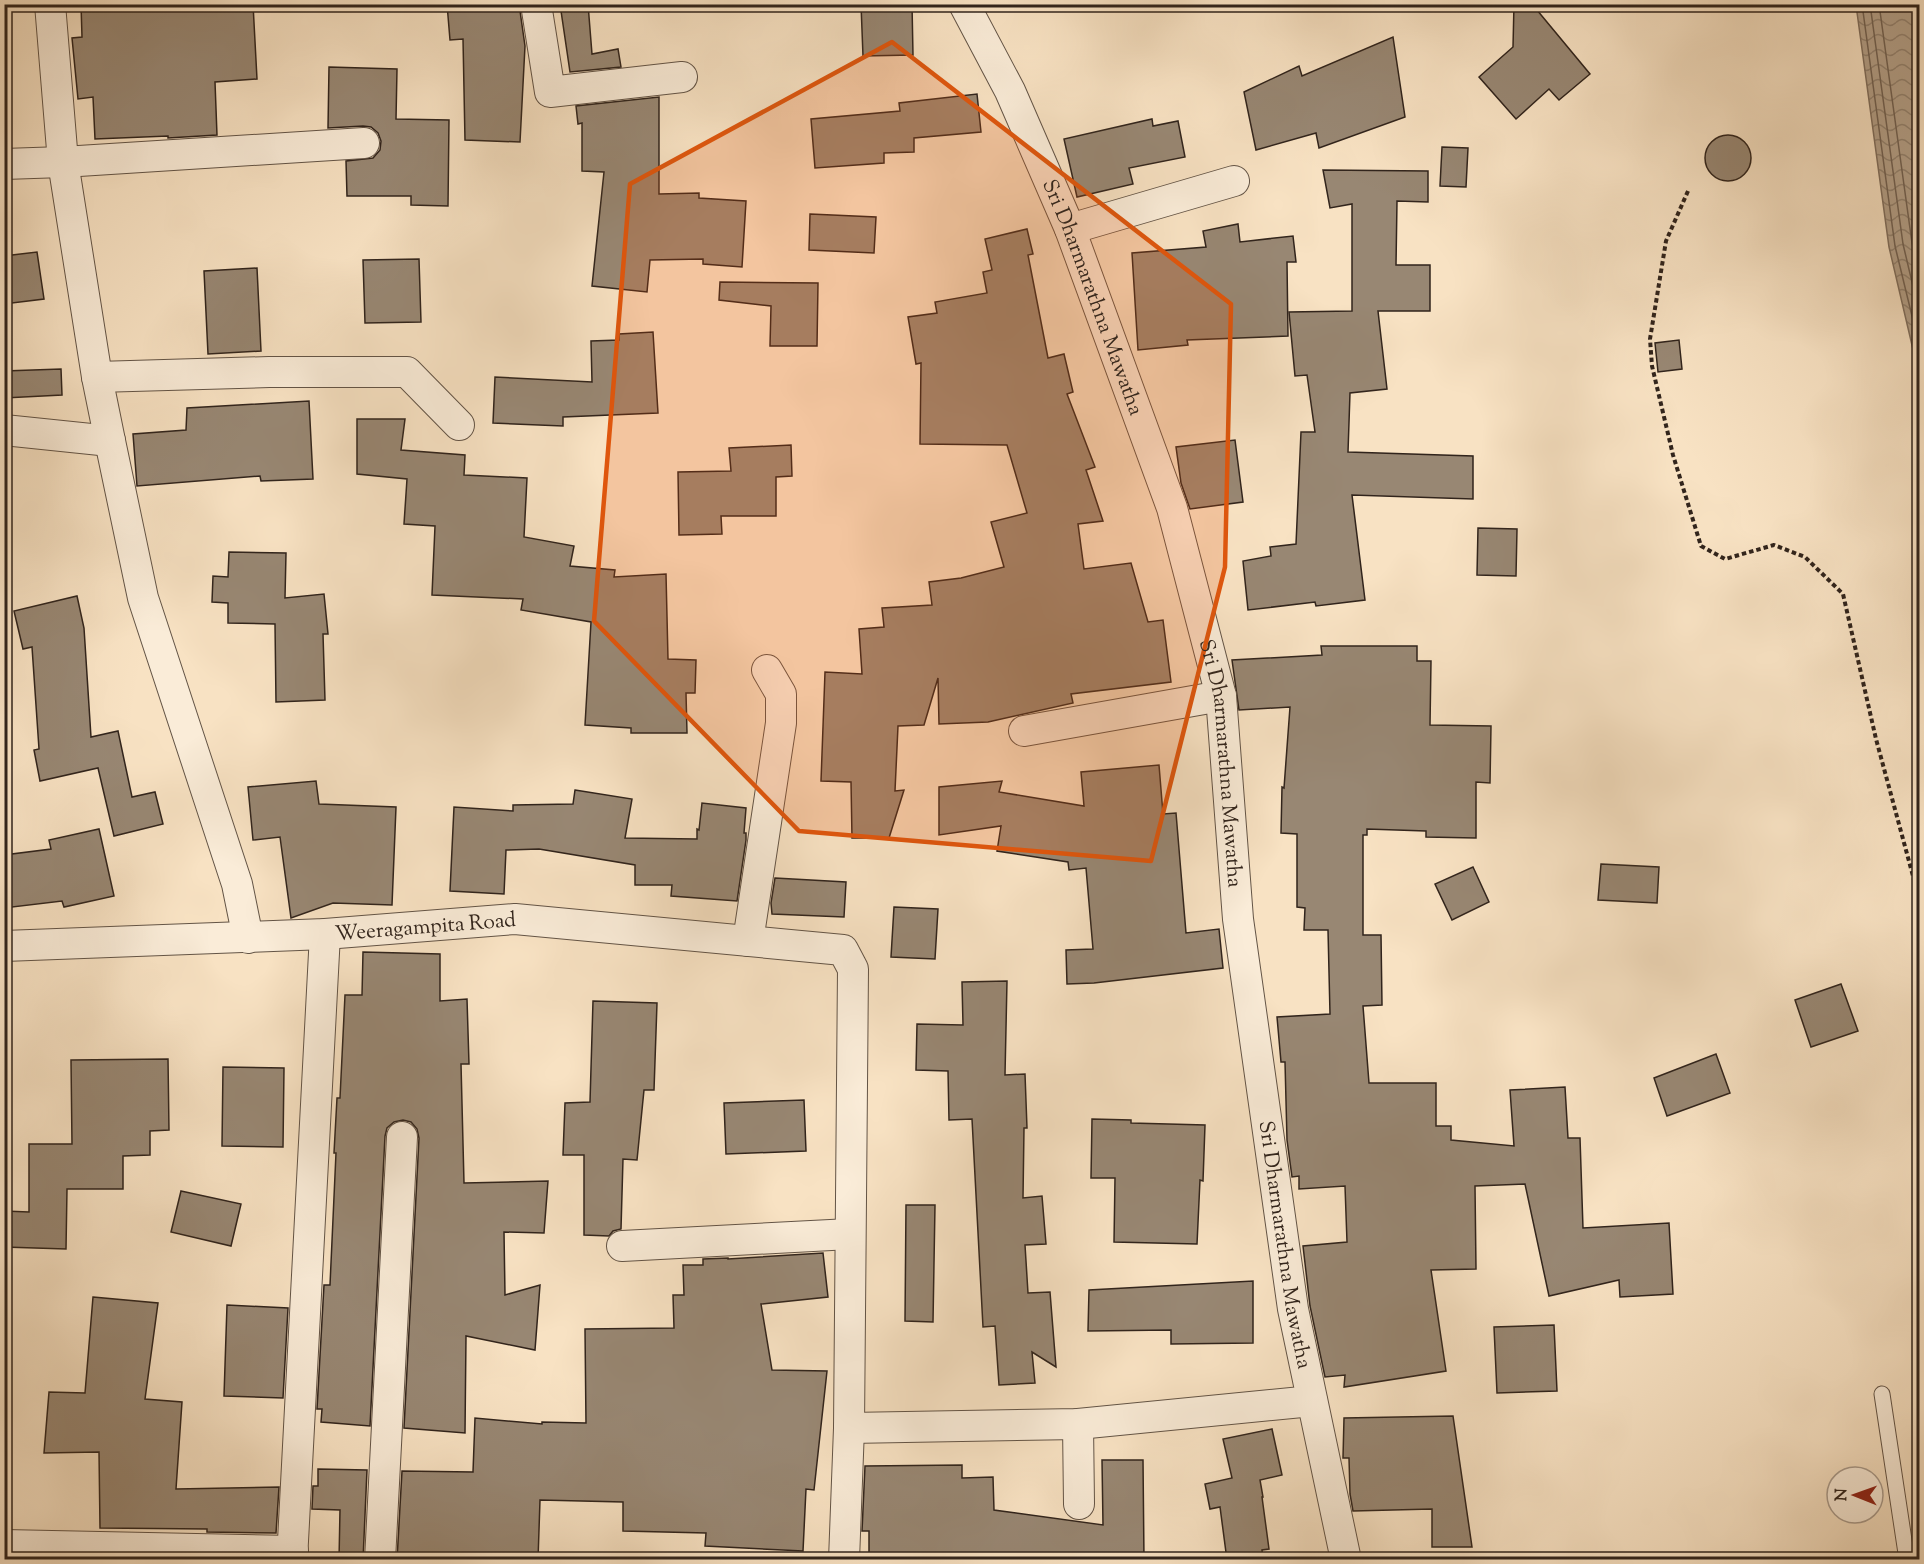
<svg xmlns="http://www.w3.org/2000/svg" width="1924" height="1564" font-family="'Sorts Mill Goudy',serif">
<style>
.water{fill:url(#water-waves);stroke:#806f5e;stroke-width:1.5}
.lines{fill:none;stroke-linecap:round;stroke-linejoin:round}
.shore{stroke:#726253;stroke-width:1.5}
.building{fill:#988773;stroke:#31241c;stroke-width:1.5}
.service-casing{stroke:#635446;stroke-width:17}
.minor-casing{stroke:#635446;stroke-width:32}
.path{stroke:#31241c;stroke-width:4;stroke-dasharray:4.5 3;stroke-linecap:butt}
.service{stroke:#faecd8;stroke-width:15}
.minor{stroke:#faecd8;stroke-width:30}
.marked{fill:#df560d;fill-opacity:0.2;stroke:#df560d;stroke-width:4.5;stroke-linejoin:round}
.labels{text-anchor:middle;stroke-width:6;stroke-linejoin:round;paint-order:stroke}
.street-label{font-size:21px;fill:#31241c;stroke:#faecd8}
</style>
<defs>
<pattern id="water-waves" width="16" height="10" patternUnits="userSpaceOnUse" patternTransform="scale(1.5)"><rect width="16" height="10" fill="#b4a18a"/><path d="M0 5q4-4 8 0t8 0" fill="none" stroke="#938370"/></pattern>
</defs>
<rect width="100%" height="100%" fill="#f8e2c3"/>
<filter id="stains"><feTurbulence type="fractalNoise" baseFrequency=".00333" numOctaves="4"/><feColorMatrix values="0 0 0 0 .2 0 0 0 0 .09 0 0 0 0 .02 0 0 0 .5 -.17"/></filter>
<radialGradient id="worn" r=".72"><stop offset=".6" stop-color="#630" stop-opacity="0"/><stop offset="1" stop-color="#630" stop-opacity=".3"/></radialGradient>
<path class="water" d="M 1856,5 L 1919,5 L 1919,375 L 1889,247 Z"/>
<g class="lines">
<g class="shore">
<path d="M 1862,4 L 1895,246 L 1920,349"/>
<path d="M 1870,4 L 1903,244 L 1920,316"/>
<path d="M 1879,4 L 1912,243 L 1920,277"/>
</g>
</g>
<g class="building">
<path d="M 81,4 L 253,4 L 257,79 L 215,82 L 217,135 L 168,138 L 168,136 L 95,139 L 93,97 L 78,99 L 72,38 L 82,37 Z"/>
<path d="M 447,4 L 519,4 L 525,46 L 520,142 L 465,140 L 463,39 L 450,40 Z"/>
<path d="M 560,4 L 588,4 L 592,54 L 618,49 L 621,67 L 570,72 Z"/>
<path d="M 861,4 L 912,4 L 913,55 L 863,56 Z"/>
<path d="M 1514,4 L 1532,4 L 1590,74 L 1559,100 L 1549,89 L 1516,119 L 1479,77 L 1513,47 Z"/>
<path d="M 1393,37 L 1405,117 L 1319,148 L 1316,133 L 1256,150 L 1244,92 L 1299,66 L 1302,76 Z"/>
<path d="M 329,67 L 397,69 L 396,119 L 449,120 L 448,206 L 411,205 L 411,196 L 347,196 L 346,161 L 373,158 L 380,150 L 381,141 L 378,133 L 371,127 L 363,126 L 328,128 Z"/>
<path d="M 977,94 L 981,132 L 914,138 L 914,152 L 884,153 L 884,163 L 815,168 L 811,119 L 900,111 L 899,103 Z"/>
<path d="M 659,97 L 659,194 L 699,193 L 699,198 L 746,201 L 742,267 L 703,264 L 703,259 L 650,260 L 647,292 L 592,286 L 604,172 L 582,171 L 582,123 L 578,124 L 576,106 Z"/>
<path d="M 1152,119 L 1153,126 L 1178,121 L 1185,157 L 1129,168 L 1133,184 L 1077,197 L 1064,139 Z"/>
<circle cx="1728" cy="158" r="23"/>
<path d="M 1442,147 L 1468,148 L 1466,187 L 1440,186 Z"/>
<path d="M 1323,170 L 1428,171 L 1428,202 L 1397,201 L 1396,265 L 1430,265 L 1430,311 L 1378,311 L 1387,389 L 1350,393 L 1348,452 L 1473,456 L 1473,499 L 1352,495 L 1365,600 L 1316,606 L 1315,602 L 1248,610 L 1243,561 L 1271,556 L 1270,547 L 1296,544 L 1301,432 L 1315,432 L 1307,375 L 1295,376 L 1289,312 L 1352,311 L 1352,204 L 1330,208 Z"/>
<path d="M 810,214 L 876,217 L 874,253 L 809,250 Z"/>
<path d="M 1238,224 L 1240,242 L 1293,236 L 1296,262 L 1287,262 L 1288,336 L 1187,340 L 1188,345 L 1138,350 L 1132,253 L 1206,247 L 1203,231 Z"/>
<path d="M 1027,229 L 1033,254 L 1028,255 L 1048,358 L 1064,354 L 1073,392 L 1067,394 L 1095,467 L 1086,470 L 1103,521 L 1078,524 L 1084,569 L 1131,563 L 1148,622 L 1163,620 L 1171,682 L 1071,694 L 1073,703 L 988,722 L 939,724 L 938,678 L 924,725 L 898,726 L 895,791 L 904,790 L 889,838 L 852,838 L 851,782 L 821,781 L 825,672 L 862,674 L 859,629 L 884,627 L 882,608 L 932,605 L 929,582 L 961,578 L 1004,567 L 991,522 L 1027,513 L 1007,445 L 920,444 L 921,363 L 916,364 L 908,317 L 937,313 L 935,302 L 987,293 L 983,272 L 992,270 L 985,239 Z"/>
<path d="M 37,252 L 44,299 L 4,304 L 4,256 Z"/>
<path d="M 419,259 L 421,322 L 365,323 L 363,260 Z"/>
<path d="M 257,268 L 261,351 L 208,354 L 204,271 Z"/>
<path d="M 720,282 L 818,283 L 817,346 L 770,346 L 771,306 L 719,300 Z"/>
<path d="M 653,332 L 658,413 L 563,417 L 563,426 L 493,423 L 495,377 L 592,382 L 591,341 L 619,340 L 619,334 Z"/>
<path d="M 1679,340 L 1682,369 L 1658,372 L 1655,343 Z"/>
<path d="M 61,369 L 62,395 L 4,398 L 4,371 Z"/>
<path d="M 309,401 L 313,479 L 261,481 L 260,476 L 137,486 L 133,434 L 186,430 L 187,408 Z"/>
<path d="M 357,419 L 405,419 L 401,450 L 465,455 L 464,475 L 527,478 L 524,537 L 574,546 L 570,566 L 615,570 L 614,577 L 666,574 L 668,659 L 696,660 L 695,693 L 686,693 L 687,733 L 631,733 L 631,728 L 585,725 L 591,622 L 521,610 L 523,599 L 432,595 L 435,526 L 404,524 L 407,479 L 357,474 Z"/>
<path d="M 1235,440 L 1243,502 L 1190,509 L 1181,483 L 1176,447 Z"/>
<path d="M 791,445 L 792,476 L 776,477 L 776,516 L 721,516 L 722,534 L 679,535 L 678,472 L 731,471 L 729,448 Z"/>
<path d="M 1478,528 L 1517,529 L 1516,576 L 1477,575 Z"/>
<path d="M 229,552 L 286,553 L 285,598 L 324,594 L 328,634 L 323,634 L 325,700 L 276,702 L 275,624 L 228,623 L 228,603 L 212,602 L 213,576 L 228,577 Z"/>
<path d="M 77,596 L 84,628 L 91,737 L 118,731 L 132,797 L 155,792 L 163,824 L 114,836 L 98,768 L 40,781 L 34,750 L 39,749 L 32,647 L 23,649 L 14,611 Z"/>
<path d="M 1321,646 L 1417,646 L 1417,661 L 1431,661 L 1430,725 L 1491,726 L 1490,783 L 1476,782 L 1476,838 L 1426,837 L 1426,831 L 1367,829 L 1367,835 L 1363,835 L 1363,935 L 1381,935 L 1382,1005 L 1363,1006 L 1369,1083 L 1436,1083 L 1436,1126 L 1451,1126 L 1451,1140 L 1514,1146 L 1510,1090 L 1565,1087 L 1568,1138 L 1580,1138 L 1583,1228 L 1669,1223 L 1673,1294 L 1620,1297 L 1619,1280 L 1549,1296 L 1525,1184 L 1475,1186 L 1476,1269 L 1431,1270 L 1446,1371 L 1344,1387 L 1345,1375 L 1325,1377 L 1310,1306 L 1303,1246 L 1347,1242 L 1345,1186 L 1299,1189 L 1299,1176 L 1292,1177 L 1287,1140 L 1285,1062 L 1281,1062 L 1277,1017 L 1330,1014 L 1328,930 L 1304,930 L 1305,908 L 1297,907 L 1297,834 L 1281,833 L 1282,787 L 1284,788 L 1290,707 L 1239,710 L 1232,660 L 1322,655 Z"/>
<path d="M 1159,765 L 1163,814 L 1176,813 L 1186,933 L 1219,929 L 1223,968 L 1094,983 L 1067,984 L 1066,950 L 1093,949 L 1086,868 L 1069,870 L 1068,862 L 997,851 L 1001,826 L 939,835 L 939,787 L 1002,781 L 999,792 L 1084,806 L 1081,772 Z"/>
<path d="M 316,781 L 319,804 L 396,807 L 392,905 L 333,903 L 291,918 L 280,837 L 253,840 L 248,787 Z"/>
<path d="M 575,790 L 632,799 L 625,838 L 697,839 L 697,829 L 699,830 L 702,803 L 746,808 L 744,833 L 746,833 L 746,840 L 737,901 L 671,896 L 672,885 L 635,885 L 635,865 L 539,849 L 506,850 L 504,894 L 450,891 L 454,807 L 513,811 L 513,805 L 573,804 Z"/>
<path d="M 99,829 L 114,896 L 64,907 L 62,901 L 4,908 L 4,855 L 51,849 L 49,840 Z"/>
<path d="M 1601,864 L 1659,867 L 1657,903 L 1598,900 Z"/>
<path d="M 1473,867 L 1489,902 L 1452,920 L 1435,884 Z"/>
<path d="M 775,878 L 846,882 L 844,917 L 772,914 L 771,903 Z"/>
<path d="M 894,907 L 938,909 L 935,959 L 891,957 Z"/>
<path d="M 363,952 L 440,954 L 440,1001 L 467,999 L 469,1064 L 461,1064 L 464,1183 L 548,1181 L 544,1233 L 504,1232 L 505,1295 L 540,1285 L 535,1350 L 466,1336 L 465,1433 L 404,1428 L 419,1138 L 417,1129 L 411,1122 L 403,1120 L 394,1122 L 387,1128 L 385,1136 L 370,1426 L 321,1422 L 322,1409 L 317,1409 L 324,1285 L 330,1285 L 336,1153 L 334,1153 L 337,1098 L 340,1098 L 345,995 L 362,995 Z"/>
<path d="M 1007,981 L 1005,1075 L 1025,1074 L 1027,1128 L 1024,1128 L 1023,1198 L 1042,1196 L 1046,1244 L 1025,1245 L 1028,1293 L 1050,1292 L 1056,1367 L 1032,1352 L 1035,1383 L 999,1385 L 995,1326 L 983,1327 L 972,1119 L 949,1120 L 948,1071 L 916,1070 L 917,1024 L 963,1025 L 962,982 Z"/>
<path d="M 1841,984 L 1858,1031 L 1811,1047 L 1795,1000 Z"/>
<path d="M 593,1001 L 657,1003 L 654,1090 L 644,1090 L 637,1160 L 623,1159 L 621,1229 L 613,1231 L 609,1236 L 584,1235 L 584,1155 L 563,1155 L 565,1103 L 590,1102 Z"/>
<path d="M 1716,1054 L 1730,1093 L 1667,1116 L 1654,1078 Z"/>
<path d="M 168,1059 L 169,1130 L 150,1131 L 150,1155 L 123,1156 L 123,1189 L 67,1189 L 66,1249 L 4,1247 L 4,1211 L 29,1212 L 29,1144 L 72,1144 L 71,1060 Z"/>
<path d="M 223,1067 L 284,1068 L 283,1147 L 222,1146 Z"/>
<path d="M 804,1100 L 806,1151 L 726,1154 L 724,1103 Z"/>
<path d="M 1092,1119 L 1131,1120 L 1131,1123 L 1205,1125 L 1203,1181 L 1200,1180 L 1197,1244 L 1114,1242 L 1115,1178 L 1091,1178 Z"/>
<path d="M 181,1191 L 241,1204 L 231,1246 L 171,1232 Z"/>
<path d="M 906,1205 L 935,1205 L 933,1322 L 905,1321 Z"/>
<path d="M 823,1253 L 828,1297 L 761,1304 L 772,1370 L 827,1371 L 814,1490 L 806,1489 L 803,1551 L 705,1546 L 706,1533 L 623,1531 L 623,1502 L 540,1500 L 538,1560 L 397,1560 L 402,1471 L 473,1472 L 475,1418 L 542,1424 L 542,1422 L 586,1423 L 585,1329 L 674,1328 L 673,1295 L 684,1295 L 683,1265 L 703,1265 L 703,1259 L 728,1258 L 728,1259 Z"/>
<path d="M 1253,1281 L 1253,1343 L 1171,1344 L 1171,1330 L 1088,1331 L 1089,1290 Z"/>
<path d="M 93,1297 L 158,1303 L 145,1399 L 182,1402 L 176,1489 L 279,1487 L 276,1533 L 207,1532 L 207,1529 L 100,1528 L 99,1452 L 44,1453 L 49,1392 L 85,1393 Z"/>
<path d="M 227,1305 L 288,1308 L 283,1398 L 224,1396 Z"/>
<path d="M 1554,1325 L 1557,1391 L 1497,1393 L 1494,1327 Z"/>
<path d="M 1453,1416 L 1472,1547 L 1432,1547 L 1432,1509 L 1353,1511 L 1350,1494 L 1349,1458 L 1343,1458 L 1344,1418 Z"/>
<path d="M 1272,1429 L 1282,1475 L 1260,1480 L 1263,1497 L 1262,1497 L 1269,1549 L 1262,1550 L 1263,1560 L 1227,1560 L 1220,1507 L 1210,1509 L 1205,1484 L 1232,1478 L 1223,1439 Z"/>
<path d="M 1102,1460 L 1143,1460 L 1144,1560 L 1029,1560 L 1030,1554 L 969,1558 L 969,1560 L 869,1560 L 869,1531 L 862,1531 L 865,1466 L 962,1465 L 962,1478 L 993,1477 L 994,1510 L 1103,1525 Z"/>
<path d="M 318,1469 L 367,1470 L 363,1560 L 339,1560 L 340,1510 L 312,1509 L 313,1486 L 318,1486 Z"/>
</g>
<g class="lines">
<g class="service-casing">
<path id="service" d="M 1882,1394 L 1907,1560"/>
</g>
<g class="minor-casing">
<g id="minor">
<path d="M 50,4 L 63,162 L 97,377 L 110,441 L 143,598 L 237,884 L 248,938"/>
<path d="M 536,4 L 550,92 L 682,77"/>
<path id="s1" d="M 964,4 L 1010,91 L 1070,229 L 1172,508 L 1221,696 L 1238,919 L 1293,1309 L 1346,1560"/>
<path d="M 4,164 L 63,162 L 364,143"/>
<path d="M 1070,229 L 1234,181"/>
<path d="M 97,377 L 269,372 L 407,372 L 459,425"/>
<path d="M 4,430 L 110,441"/>
<path d="M 1024,731 L 1221,696"/>
<path d="M 748,941 L 781,723 L 781,694 L 767,670"/>
<path id="s2" d="M 4,946 L 325,934 L 515,919 L 843,950 L 853,969 L 849,1428 L 844,1560"/>
<path d="M 622,1246 L 850,1234"/>
<path d="M 1078,1424 L 1079,1504"/>
<path d="M 849,1428 L 1078,1424 L 1312,1401"/>
<path d="M 4,1545 L 293,1551"/>
<path d="M 292,1560 L 325,934"/>
<path d="M 380,1560 L 402,1137"/>
</g>
</g>
<path class="path" d="M 1688,191 L 1666,241 L 1650,339 L 1652,366 L 1673,455 L 1701,546 L 1725,559 L 1774,545 L 1805,557 L 1843,594 L 1876,739 L 1920,902"/>
<use href="#service" class="service"/>
<use href="#minor" class="minor"/>
</g>
<path class="marked" d="M 892,42 L 1231,304 L 1225,567 L 1151,861 L 799,831 L 594,621 L 630,184 Z"/>
<g class="labels">
<g class="street-label">
<text dy="7" stroke="none"><textPath href="#s1" startOffset="321">Sri Dharmarathna Mawatha</textPath></text>
<text dy="7" stroke="none"><textPath href="#s1" startOffset="807">Sri Dharmarathna Mawatha</textPath></text>
<text dy="7" stroke="none"><textPath href="#s2" startOffset="422">Weeragampita Road</textPath></text>
<text dy="7" stroke="none"><textPath href="#s1" startOffset="1293">Sri Dharmarathna Mawatha</textPath></text>
</g>
</g>
<rect width="1924" height="1564" fill="none" stroke="#f8e2c3" stroke-width="24"/>
<rect x="6" y="6" width="1912" height="1552" fill="none" stroke="#31241c" stroke-width="3"/>
<rect x="12" y="12" width="1900" height="1540" fill="none" stroke="#31241c" stroke-width="1.5"/>
<g transform="translate(1855 1495) rotate(271)"><circle r="28" fill="#faecd8" stroke="#aa9c8d" stroke-width="1.5"/>
<path d="M0-4.5L10 22L0 15L-10 22Z" fill="#8f2418"/>
<text y="-9" font-size="16" font-weight="bold" text-anchor="middle" fill="#31241c">N</text>
</g>
<rect width="100%" height="100%" filter="url(#stains)"/>
<rect width="100%" height="100%" fill="url(#worn)"/>
</svg>
